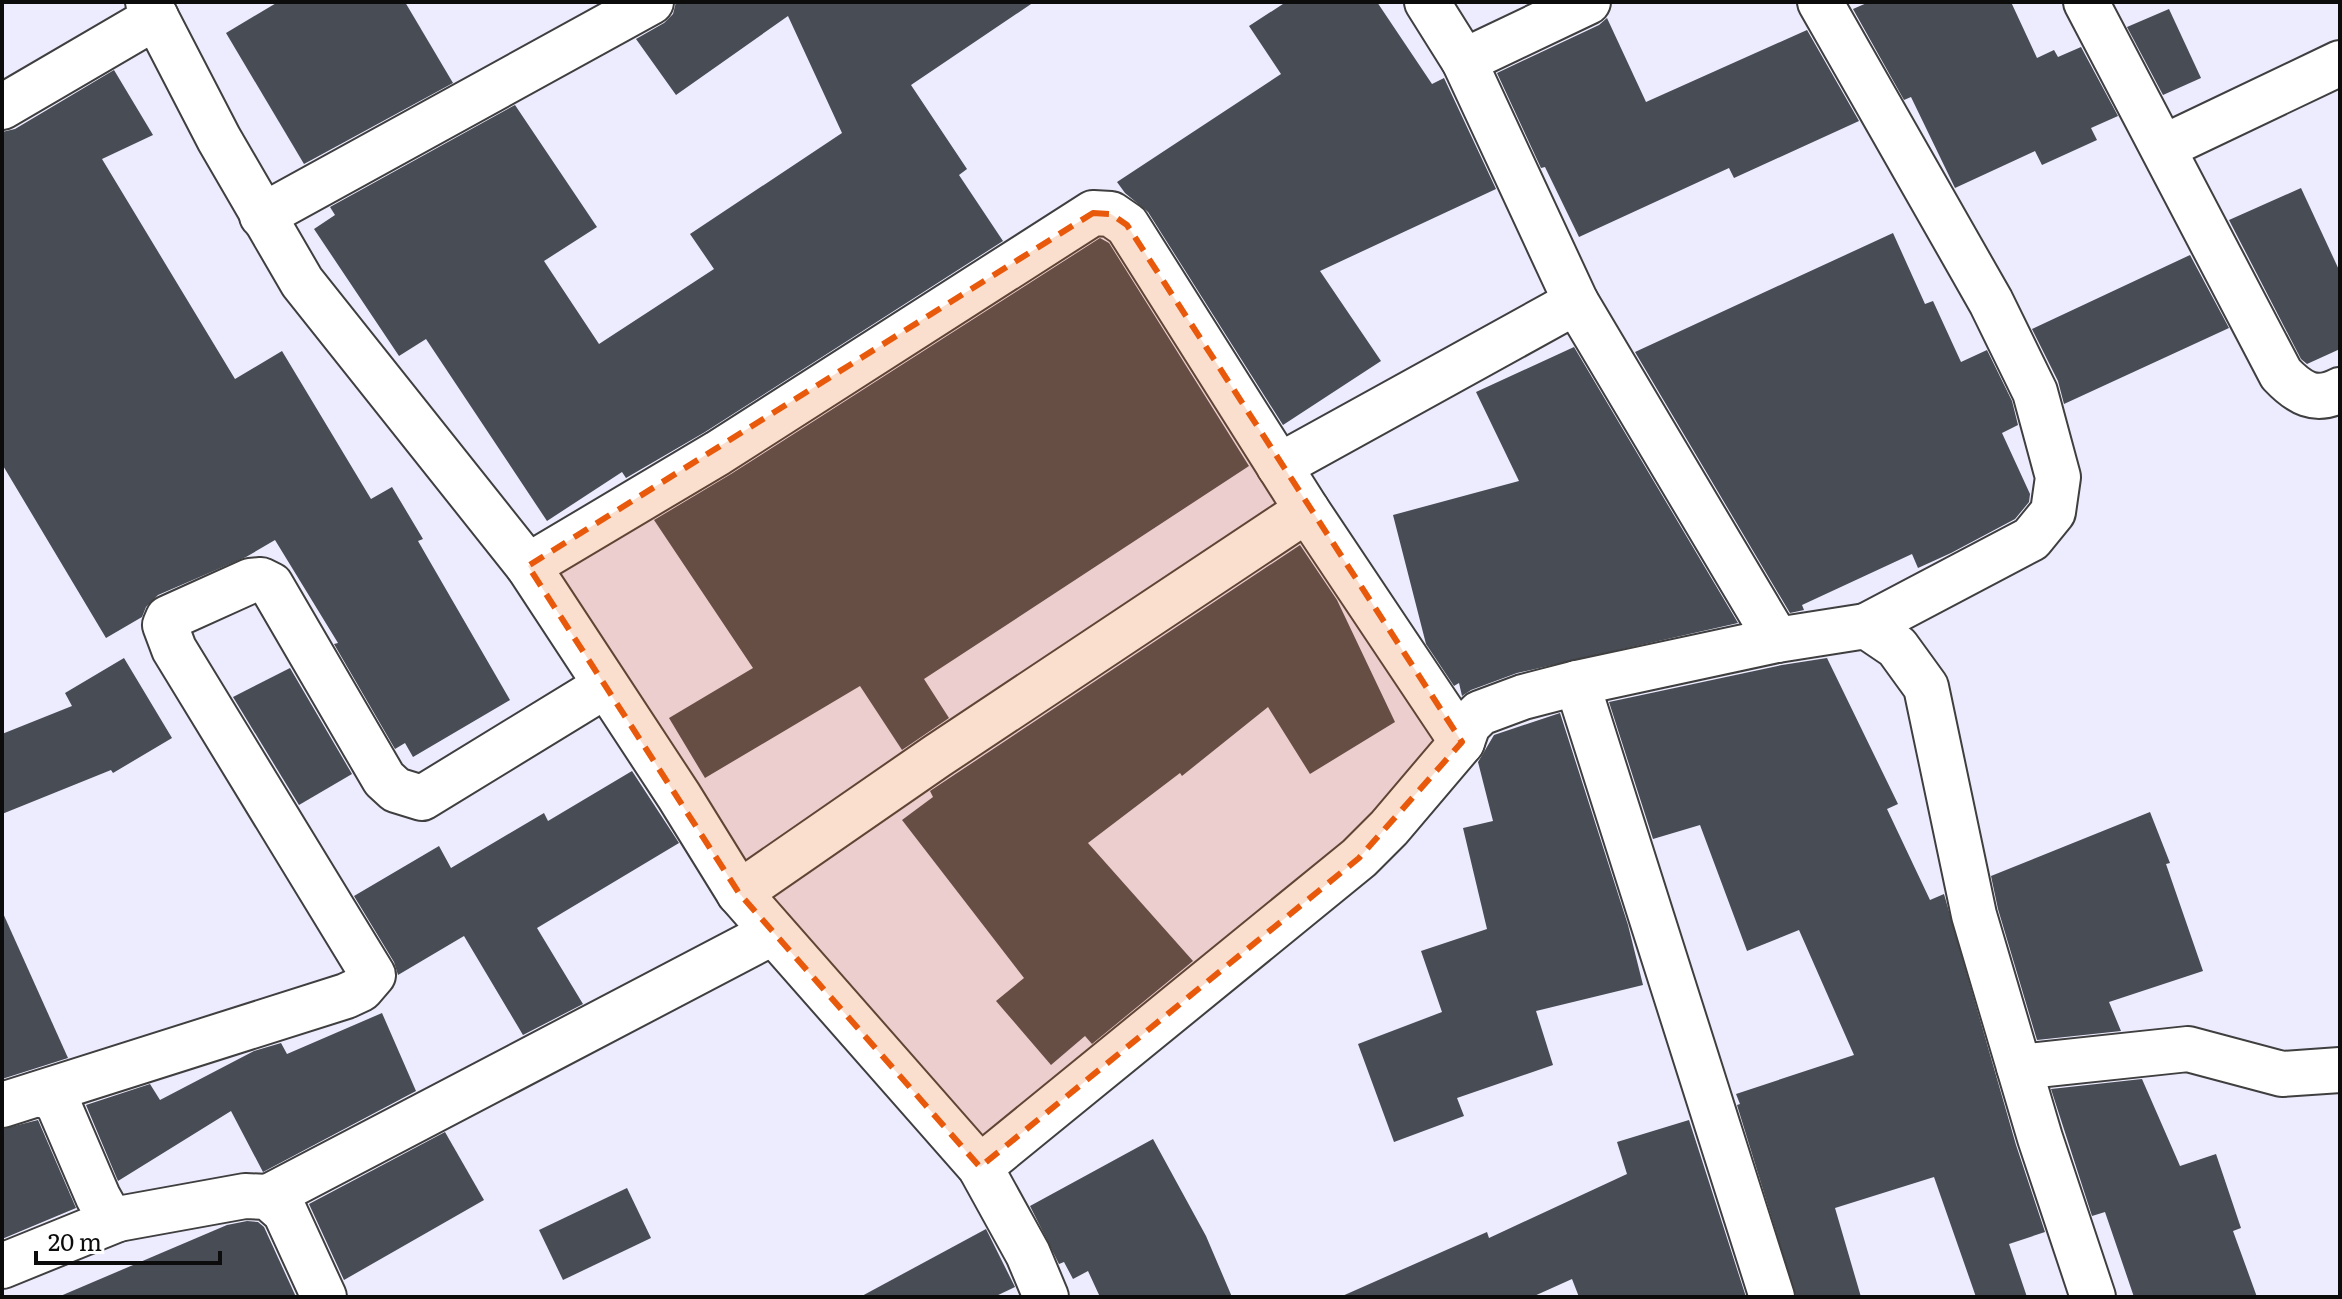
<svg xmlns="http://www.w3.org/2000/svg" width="2342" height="1299" font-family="Literata,serif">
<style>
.building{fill:#484c54}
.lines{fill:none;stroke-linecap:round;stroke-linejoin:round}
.street-casing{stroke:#3f3f3f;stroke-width:48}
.street{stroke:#fff;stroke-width:44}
.marked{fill:#e8590c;fill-opacity:0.2;stroke:#e8590c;stroke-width:6;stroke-dasharray:16 10;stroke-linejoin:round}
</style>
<rect width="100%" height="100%" fill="#edebfe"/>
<g class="building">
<path d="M 278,2 L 405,2 L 453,83 L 304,164 L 226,33 Z"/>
<path d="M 676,2 L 1034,2 L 911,85 L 967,169 L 959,175 L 1003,241 L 705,432 L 626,478 L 622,472 L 547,521 L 426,339 L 399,356 L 314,229 L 335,215 L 330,207 L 515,105 L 597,227 L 544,261 L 599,344 L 714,269 L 690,234 L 842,133 L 788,16 L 676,95 L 636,39 L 664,23 L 673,14 Z"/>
<path d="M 1286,2 L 1377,2 L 1432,84 L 1444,78 L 1496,189 L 1320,271 L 1381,361 L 1283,425 L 1148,212 L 1125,193 L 1117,182 L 1281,74 L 1249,26 Z"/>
<path d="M 1869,2 L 2011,2 L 2037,58 L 2054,50 L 2058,57 L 2081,47 L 2118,116 L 2091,128 L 2097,140 L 2042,165 L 2035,151 L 1955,188 L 1911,97 L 1904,100 L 1853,9 Z"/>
<path d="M 2169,9 L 2201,78 L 2163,95 L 2127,27 Z"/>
<path d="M 1607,18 L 1646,102 L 1807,30 L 1859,121 L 1734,178 L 1729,168 L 1579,237 L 1545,167 L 1541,168 L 1497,73 L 1599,25 Z"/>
<path d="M 114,70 L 153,135 L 102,159 L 235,379 L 282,351 L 371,499 L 392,487 L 423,539 L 418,541 L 510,700 L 413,757 L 405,743 L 395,749 L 334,644 L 338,643 L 275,540 L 246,557 L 158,595 L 146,607 L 142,617 L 106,638 L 2,464 L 2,132 L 15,129 Z"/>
<path d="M 2301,188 L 2340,272 L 2340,349 L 2307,364 L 2301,359 L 2229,220 Z"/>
<path d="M 1893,233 L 1925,304 L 1933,301 L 1961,362 L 1987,350 L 2012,401 L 2018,425 L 2002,433 L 2030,494 L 2029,502 L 2015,519 L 1951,553 L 1918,568 L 1912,554 L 1802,605 L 1804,610 L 1790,613 L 1635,352 Z"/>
<path d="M 1100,238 L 1109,243 L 1249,466 L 924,679 L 949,718 L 902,750 L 860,686 L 705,778 L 669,718 L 753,668 L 654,520 L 731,474 Z"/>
<path d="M 2190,255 L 2229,328 L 2064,404 L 2058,381 L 2032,329 Z"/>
<path d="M 1574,347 L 1738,623 L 1517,673 L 1471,690 L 1462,696 L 1459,683 L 1454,686 L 1426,644 L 1393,515 L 1519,481 L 1476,392 Z"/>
<path d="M 1300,545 L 1337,600 L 1395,722 L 1310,774 L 1268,707 L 1182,776 L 1180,773 L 1088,843 L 1193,961 L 1092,1044 L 1085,1036 L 1051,1065 L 996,1001 L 1024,978 L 902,820 L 933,797 L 930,791 Z"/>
<path d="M 124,658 L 172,738 L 113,773 L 111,770 L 2,814 L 2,734 L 72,706 L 65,693 Z"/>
<path d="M 1827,658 L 1898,804 L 1887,809 L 1930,900 L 1944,894 L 2016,1145 L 2045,1232 L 2009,1244 L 2027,1297 L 1976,1297 L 1934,1177 L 1835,1208 L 1861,1297 L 1796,1297 L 1737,1105 L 1740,1104 L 1736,1094 L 1854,1055 L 1799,930 L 1747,951 L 1700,825 L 1653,839 L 1609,702 L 1782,665 Z"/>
<path d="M 290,668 L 352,774 L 299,805 L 233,697 Z"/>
<path d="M 1560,713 L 1628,925 L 1643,985 L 1536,1011 L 1553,1065 L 1457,1098 L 1464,1116 L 1394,1142 L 1358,1044 L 1442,1012 L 1421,951 L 1487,929 L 1463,828 L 1493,821 L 1478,762 L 1494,735 Z"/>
<path d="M 632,771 L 679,843 L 537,928 L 583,1004 L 523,1035 L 464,936 L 398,975 L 394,962 L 354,896 L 439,846 L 451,868 L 544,813 L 548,821 Z"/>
<path d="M 2150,812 L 2170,863 L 2166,864 L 2203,971 L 2109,1002 L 2121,1031 L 2037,1040 L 1998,909 L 1991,876 Z"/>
<path d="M 2,911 L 68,1058 L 2,1079 Z"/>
<path d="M 382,1013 L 416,1091 L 263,1172 L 231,1111 L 118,1181 L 86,1105 L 150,1084 L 160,1100 L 254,1051 L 281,1043 L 287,1054 Z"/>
<path d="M 2142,1079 L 2180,1166 L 2216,1154 L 2241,1228 L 2233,1231 L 2257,1297 L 2134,1297 L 2105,1212 L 2092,1216 L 2051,1089 Z"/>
<path d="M 38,1120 L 76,1208 L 2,1239 L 2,1129 Z"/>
<path d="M 1689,1120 L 1746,1297 L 1579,1297 L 1572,1279 L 1532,1297 L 1340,1297 L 1487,1232 L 1489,1238 L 1627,1174 L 1617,1142 Z"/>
<path d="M 445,1132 L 484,1200 L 344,1280 L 309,1204 Z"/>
<path d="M 1153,1139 L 1206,1236 L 1232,1297 L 1100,1297 L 1088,1271 L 1073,1279 L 1064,1262 L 1059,1264 L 1030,1206 Z"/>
<path d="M 627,1188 L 651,1238 L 563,1280 L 539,1230 Z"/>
<path d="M 247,1221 L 258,1222 L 264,1227 L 296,1297 L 58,1297 L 227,1225 Z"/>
<path d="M 986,1229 L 1015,1287 L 994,1297 L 860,1297 Z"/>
</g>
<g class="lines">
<g class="street-casing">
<g id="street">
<path d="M 148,2 L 219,139 L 302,282 L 528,566 L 679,796 L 739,893 L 980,1167 L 1028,1254 L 1046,1297"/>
<path d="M 1427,2 L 1464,61 L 1576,302"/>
<path d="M 1820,2 L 1991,302 L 2035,392 L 2058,477 L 2053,512 L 2031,539 L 1866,626"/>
<path d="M 2086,2 L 2281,374 C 2299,393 2315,403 2340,390"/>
<path d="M 1464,61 L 1588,2"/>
<path d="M 2,107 L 156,17"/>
<path d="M 2164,147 L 2340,63"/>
<path d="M 262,216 L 651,2"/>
<path d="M 1279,466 L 1576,302 L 1777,640 L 1866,626 L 1897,647 L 1926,687 L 1974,915 L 2040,1138 L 2093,1297"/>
<path d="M 528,566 L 718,453 L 1093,213 L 1111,214 L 1127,225 L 1307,510 L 1462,742"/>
<path d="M 1577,683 L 1772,1297"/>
<path d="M 739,893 L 937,756 L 1307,510"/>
<path d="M 2019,1067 L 2188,1049 L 2282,1074 L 2340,1070"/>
<path d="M 38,1094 L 56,1099 L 98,1197 L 107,1213 L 118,1219 L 245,1196 L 268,1197 L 285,1212 L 324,1297"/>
<path d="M 2,1105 L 346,996 L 361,989 L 373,975 L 174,649 L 165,625 L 168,618 L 250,581 L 261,580 L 271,585 L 384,779 L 396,790 L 422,798 L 605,686"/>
<path d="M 980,1167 L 1359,858 L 1389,828 L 1462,742 L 1468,725 L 1480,713 L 1523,697 L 1577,683 L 1777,640"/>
<path d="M 268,1197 L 772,933"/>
<path d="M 2,1266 L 118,1219"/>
</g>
</g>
<use href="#street" class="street"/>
</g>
<path class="marked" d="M 1093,213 L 1111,214 L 1127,225 L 1462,742 L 1359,858 L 980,1167 L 739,893 L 528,566 Z"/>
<rect width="2342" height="1299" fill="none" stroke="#0c0c0c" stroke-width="8"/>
<path d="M36 1251v12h184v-12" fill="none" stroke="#0c0c0c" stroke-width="4"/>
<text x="48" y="1251" font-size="24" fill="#0c0c0c" stroke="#ffffff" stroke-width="6" paint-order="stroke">20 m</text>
</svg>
